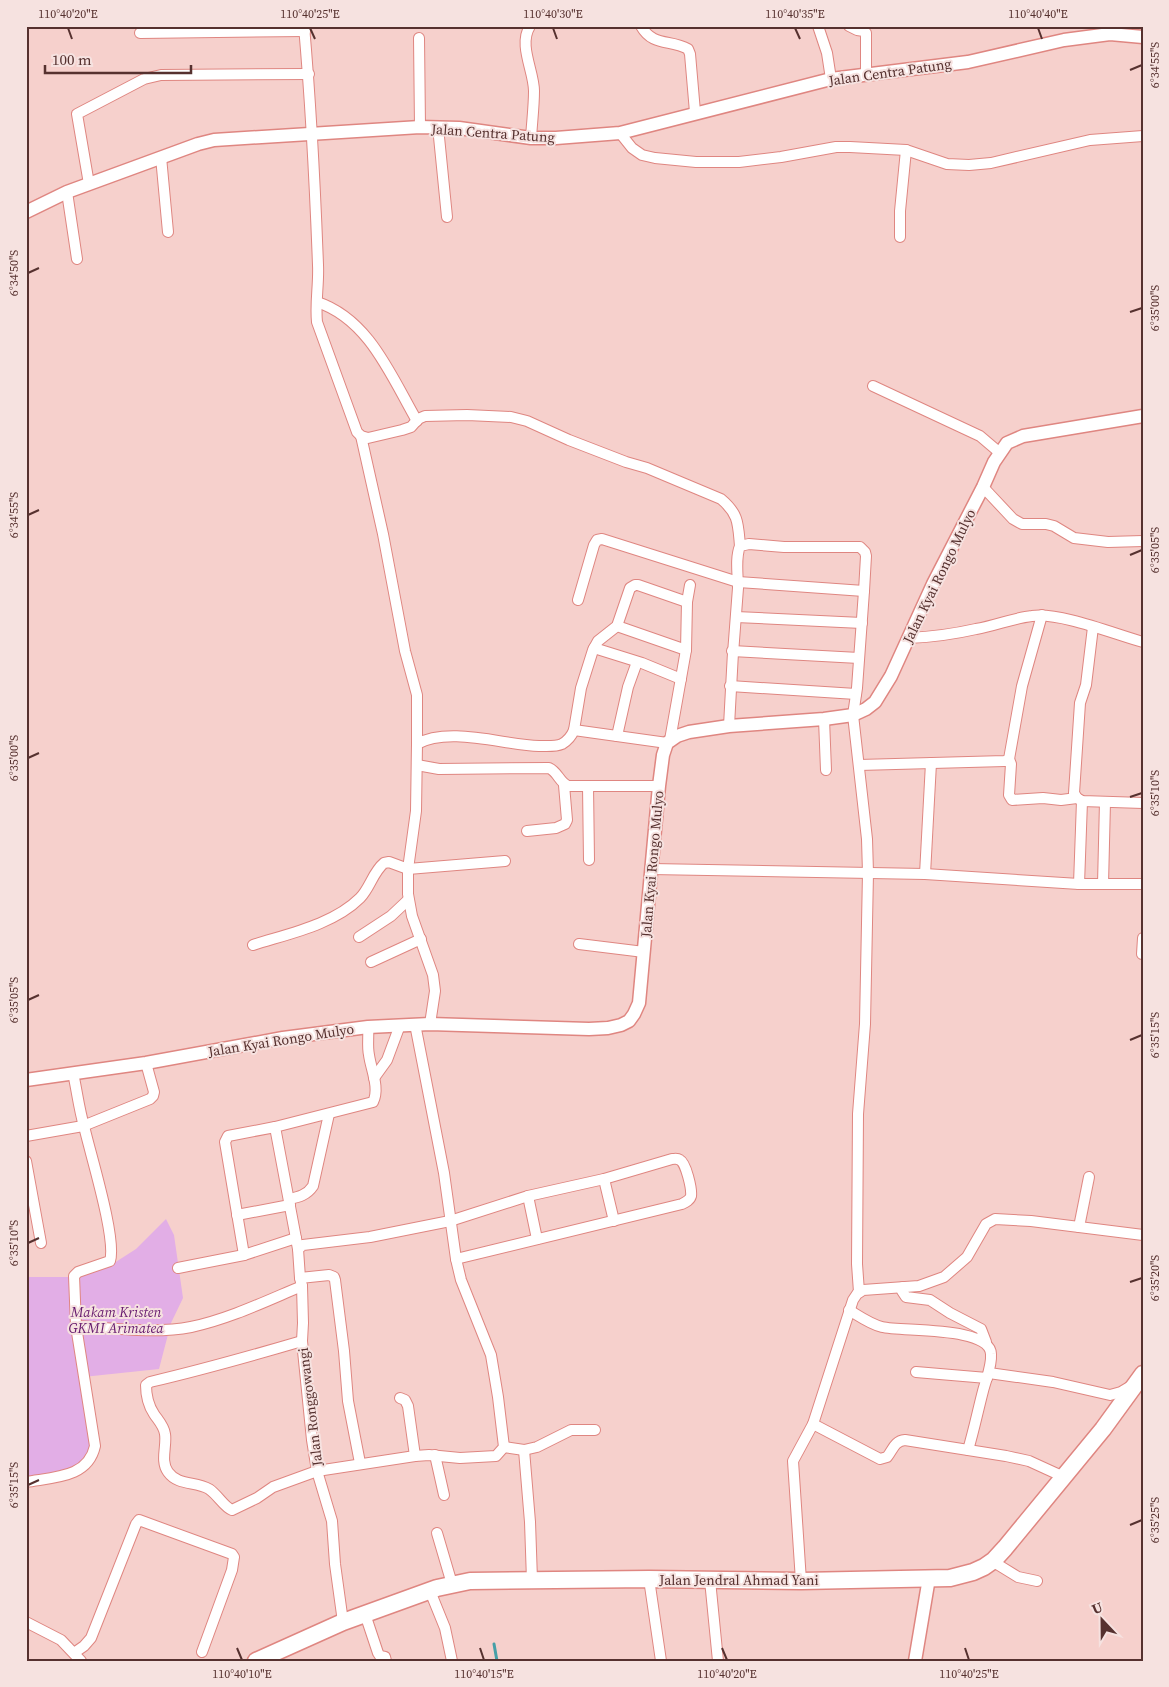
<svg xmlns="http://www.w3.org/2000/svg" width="1169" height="1687" font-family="'Source Serif 4',serif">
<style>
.green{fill:#e2aee6}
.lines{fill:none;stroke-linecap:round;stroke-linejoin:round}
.stream{stroke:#479fa7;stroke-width:3}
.minor-casing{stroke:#df8681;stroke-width:12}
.tertiary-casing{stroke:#df8681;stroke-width:15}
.trunk-casing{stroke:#df8681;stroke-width:19}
.minor{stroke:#fff;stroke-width:10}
.tertiary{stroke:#fff;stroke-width:12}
.trunk{stroke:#fff;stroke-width:16}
.ticks{fill:none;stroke:#56312f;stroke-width:2}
.labels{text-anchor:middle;stroke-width:4;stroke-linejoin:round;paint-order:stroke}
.street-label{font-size:14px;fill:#56312f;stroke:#f6e2e0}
.park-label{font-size:14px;font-style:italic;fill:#661a6e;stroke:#f6e2e0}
.neatline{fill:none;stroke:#56312f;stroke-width:2}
.ticks-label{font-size:12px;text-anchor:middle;fill:#56312f}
</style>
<rect width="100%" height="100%" fill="#f6d0cc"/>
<path class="green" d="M 166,1219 L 174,1235 L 183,1298 L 171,1323 L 159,1369 L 83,1377 L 93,1446 L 85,1465 L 26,1481 L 26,1277 L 79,1277 L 111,1265 L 136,1249 Z"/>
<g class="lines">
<path class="stream" d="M 494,1644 L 497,1661"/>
<g class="minor-casing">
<g id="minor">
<path d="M 304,26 C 311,106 315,185 318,265 C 319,284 315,303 317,322 L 357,432 L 361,436 L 368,438 L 402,430 L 411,427 L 418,419 L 425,416 L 467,415 L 511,417 L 527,421 L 569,440 L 626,462 L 647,468 L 721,499 C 739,514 738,524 740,546"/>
<path d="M 530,26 C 518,45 534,71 534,91 C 534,106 532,122 531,138"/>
<path d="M 641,26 C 653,47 670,39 688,49 L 690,54 L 695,112"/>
<path d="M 818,26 L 827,53 L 831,79"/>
<path d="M 849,26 L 857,30 L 864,31 L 866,33 L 866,74"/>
<path d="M 140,33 L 305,31"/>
<path d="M 419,38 L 420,127"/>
<path d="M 438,127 L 447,217"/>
<path d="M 620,133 L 632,148 L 642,155 L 655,158 L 696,162 L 739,162 L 781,157 L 836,147 L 850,147 L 906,150 L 947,164 L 969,165 L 991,163 L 1090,140 L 1143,136"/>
<path d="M 161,157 L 168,232"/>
<path d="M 89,184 L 77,114 L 144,79 L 161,75 L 309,74"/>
<path d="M 67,192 L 77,259"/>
<path d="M 900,237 L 900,211 L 906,150"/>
<path d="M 317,302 C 369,319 391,376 417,421"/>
<path d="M 873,386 L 980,436 L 1000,453"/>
<path d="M 361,436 L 383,534 L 405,651 L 417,695 L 417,744"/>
<path d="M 983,487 L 1013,519 L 1022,524 L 1046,524 L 1054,526 L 1074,538 L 1108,542 L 1143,541"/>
<path d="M 578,600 L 594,545 L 597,540 L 602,539 L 738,582 L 864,591"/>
<path d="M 736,617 L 862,623"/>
<path d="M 617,626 L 686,650"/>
<path d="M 1093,627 L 1086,685 L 1080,703 L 1074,793 L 1077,798 L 1082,801 L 1143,803"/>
<path d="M 909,638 C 932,637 954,634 976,629 C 995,626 1013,618 1032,616 C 1060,612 1114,634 1143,642"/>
<path d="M 594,648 L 642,663 L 681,679"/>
<path d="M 732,651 L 859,658"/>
<path d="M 730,686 L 856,694"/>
<path d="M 824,719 L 826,770"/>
<path d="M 729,726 C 731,680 734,634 738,588 C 738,575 735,558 740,546 L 749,544 L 784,547 L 860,547 L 865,552 L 866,556 L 864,591 L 857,688 L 853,715 L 867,839 L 868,873 L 865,1024 L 858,1114 L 857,1264 L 859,1292"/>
<path d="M 574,730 L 667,743"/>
<path d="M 617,736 L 628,687 L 637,662"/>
<path d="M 670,740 L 686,650 L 687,602 L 690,585"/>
<path d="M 1009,759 L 1011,764 L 1009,795 L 1012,800 L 1043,798 L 1061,800 L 1077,798"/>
<path d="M 417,765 L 439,769 L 549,768 C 558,772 559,782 568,786 L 659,786"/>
<path d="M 859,765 L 1005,761 L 1009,759 L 1022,686 L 1042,615"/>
<path d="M 588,786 L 589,860"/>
<path d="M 527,831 L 556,828 L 565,824 L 567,820 L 564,785"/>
<path d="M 651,869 L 925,874 L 1079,884 L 1143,884"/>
<path d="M 925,874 L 931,763"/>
<path d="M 1079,884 L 1082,801"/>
<path d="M 1103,884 L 1105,802"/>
<path d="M 359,937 L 391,916 L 408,900"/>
<path d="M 579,944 L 644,952"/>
<path d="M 253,945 C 287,934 333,925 360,898 C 370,888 373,872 384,863 L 389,862 L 408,869 L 505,861"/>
<path d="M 1142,954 L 1143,938"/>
<path d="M 371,962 L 421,939"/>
<path d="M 430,1024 L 435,991 L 433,975 L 412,916 L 408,894 L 408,869 L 416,811 L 417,744 C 449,726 504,745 539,746 C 546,746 555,747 562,744 C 567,741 572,735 574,730 L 581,688 L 593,650 L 598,641 L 617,626 L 630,588 L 635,585 L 638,585 L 687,602"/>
<path d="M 374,1078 L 387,1060 L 400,1025"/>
<path d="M 275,1127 L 228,1136 L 225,1142 L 244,1255 L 296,1238"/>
<path d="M 26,1136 L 83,1126 L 150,1099 L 153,1096 L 154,1092 L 146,1063"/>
<path d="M 26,1161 L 41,1243"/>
<path d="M 604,1179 L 614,1221"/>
<path d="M 528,1196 L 537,1239"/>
<path d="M 289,1199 C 299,1197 307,1195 313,1186 L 329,1114"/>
<path d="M 237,1215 L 290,1205"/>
<path d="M 1079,1227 L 1089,1177"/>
<path d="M 298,1249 L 275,1127 L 373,1102 C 380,1088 371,1070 369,1055 C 367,1046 369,1036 368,1027"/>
<path d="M 178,1268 L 244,1255"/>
<path d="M 300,1278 L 298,1249 L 303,1245 L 370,1237 L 450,1221 L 528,1196 L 604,1179 L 672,1159 C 675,1159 677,1158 680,1160 C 686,1163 692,1189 691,1196 C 690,1200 686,1202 682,1204 L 456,1259"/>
<path d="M 903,1287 L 902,1291 L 906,1297 L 930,1300 L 950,1313 L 981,1329 L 986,1342"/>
<path d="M 849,1310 C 859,1316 870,1324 882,1327 C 902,1332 990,1326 991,1354 C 992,1366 986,1379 983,1391 C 978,1410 974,1430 968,1450"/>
<path d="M 76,1326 C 111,1328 156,1334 191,1327 C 229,1319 266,1301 302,1286"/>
<path d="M 302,1341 C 251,1356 201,1370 150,1382 L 146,1385 C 146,1395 148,1405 154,1414 C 158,1420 164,1426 165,1434 C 167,1446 160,1461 168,1472 C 178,1486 196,1481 209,1489 C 218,1495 224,1507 232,1510 L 257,1498 L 273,1487 L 317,1471 L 415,1456 L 429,1455 L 460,1458 L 496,1456 L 504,1447 L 498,1397 L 491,1355 L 461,1280 L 456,1259 L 444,1173 L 415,1024"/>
<path d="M 916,1372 L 987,1378"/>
<path d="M 989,1373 L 1053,1382 L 1110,1395 L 1121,1392 L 1131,1386"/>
<path d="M 400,1398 L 405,1400 L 408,1406 L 415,1456"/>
<path d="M 813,1424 L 880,1459 L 887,1457 C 893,1450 894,1441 905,1440 L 1006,1456 L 1029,1461 L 1064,1477"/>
<path d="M 504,1447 L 524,1450 L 537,1447 L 571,1430 L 595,1430"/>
<path d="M 524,1450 L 530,1522 L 532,1580"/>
<path d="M 435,1455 L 444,1495"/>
<path d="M 26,1482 C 54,1477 88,1478 95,1446 L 76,1326 L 74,1276 L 78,1272 L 110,1261 C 117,1239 90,1153 84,1126 C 79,1109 77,1091 73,1073"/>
<path d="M 437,1533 L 452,1584"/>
<path d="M 992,1561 L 1018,1577 L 1037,1581"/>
<path d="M 649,1579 L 661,1661"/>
<path d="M 710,1580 L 718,1661"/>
<path d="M 801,1581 L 793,1461 L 813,1424 L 853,1300 L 857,1294 L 863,1290 L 919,1286 L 944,1277 L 967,1257 L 986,1224 L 995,1219 L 1031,1221 L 1143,1235"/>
<path d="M 430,1591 L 445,1628 L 452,1661"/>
<path d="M 365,1614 L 378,1653 L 380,1656 L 385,1657 L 386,1661"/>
<path d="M 26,1622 L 61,1640 L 81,1661"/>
<path d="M 343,1622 L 335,1564 L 332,1521 L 317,1471 L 312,1440 L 302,1341 L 303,1323 L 302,1286 L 300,1278 L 329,1275 L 334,1277 L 335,1280 L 344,1351 L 348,1401 L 360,1463"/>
<path d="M 74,1653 L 84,1646 L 91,1638 L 136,1524 L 139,1520 L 232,1554 L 234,1557 L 232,1570 L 202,1652"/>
</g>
</g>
<g class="tertiary-casing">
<g id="tertiary">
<path d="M 26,212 L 67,192 L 198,144 L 214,140 L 420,127 L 459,128 L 531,138 L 556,138 L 620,133 L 831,79 L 968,62 L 1064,40 L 1110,34 L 1143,37"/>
<path d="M 26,1080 L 146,1063 L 283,1038 L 368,1027 L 430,1024 L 589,1029 L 608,1028 L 621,1025 L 629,1021 L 634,1014 L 639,1003 L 659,786 L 663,755 L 667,743 L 677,736 L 689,732 L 729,726 L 824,719 L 853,715 L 866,709 L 875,702 L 891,676 L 933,584 L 983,487 L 994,462 L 1007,443 L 1023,436 L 1143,416"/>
<path d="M 915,1661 L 929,1578"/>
</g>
</g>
<g class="trunk-casing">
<path id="trunk" d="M 256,1661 L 343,1622 L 437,1588 L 470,1581 L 649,1579 L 801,1581 L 950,1578 L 973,1572 L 984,1567 L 994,1560 L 1005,1548 L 1103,1429 L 1143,1374"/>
</g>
<use href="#minor" class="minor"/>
<use href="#tertiary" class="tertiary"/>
<use href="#trunk" class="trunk"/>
</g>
<path class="ticks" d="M 68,28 L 72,39M 310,28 L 315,39M 553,28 L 557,39M 795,28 L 800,39M 1038,28 L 1042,39M 1130,70 L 1142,65M 28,273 L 39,268M 1130,312 L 1142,308M 28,515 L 39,510M 1130,555 L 1142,550M 28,758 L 39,753M 1130,797 L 1142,793M 28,1000 L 39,995M 1130,1040 L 1142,1035M 28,1243 L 39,1238M 1130,1282 L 1142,1278M 28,1485 L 39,1480M 1130,1525 L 1142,1520M 237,1648 L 242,1660M 480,1648 L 484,1660M 722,1648 L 727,1660M 965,1648 L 969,1660"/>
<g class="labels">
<g class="street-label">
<text transform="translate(890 72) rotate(-8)" y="5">Jalan Centra Patung</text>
<text transform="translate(493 133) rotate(4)" y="5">Jalan Centra Patung</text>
<text transform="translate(939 576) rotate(-64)" y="5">Jalan Kyai Rongo Mulyo</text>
<text transform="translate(652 864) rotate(-85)" y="5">Jalan Kyai Rongo Mulyo</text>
<text transform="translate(281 1040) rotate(-9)" y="5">Jalan Kyai Rongo Mulyo</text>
<text transform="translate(310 1407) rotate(-97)" y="5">Jalan Ronggowangi</text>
<text x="739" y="1585">Jalan Jendral Ahmad Yani</text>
</g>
<g class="park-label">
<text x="116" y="1317">Makam Kristen<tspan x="116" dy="16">GKMI Arimatea</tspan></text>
</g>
</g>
<rect width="1169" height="1687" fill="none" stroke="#f6e2e0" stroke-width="55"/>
<g transform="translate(1102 1620) rotate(338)" stroke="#f6e2e0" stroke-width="4" paint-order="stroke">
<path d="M0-4L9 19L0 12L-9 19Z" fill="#56312f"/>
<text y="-8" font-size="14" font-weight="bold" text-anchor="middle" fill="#56312f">U</text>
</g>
<path d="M45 65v8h146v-8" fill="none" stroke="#56312f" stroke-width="2.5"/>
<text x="52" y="65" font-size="15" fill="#56312f" stroke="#f6e2e0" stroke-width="4" paint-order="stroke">100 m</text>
<rect x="28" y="28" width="1114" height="1632" class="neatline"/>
<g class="ticks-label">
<text x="68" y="18">110°40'20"E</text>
<text x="310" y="18">110°40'25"E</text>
<text x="553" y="18">110°40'30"E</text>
<text x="795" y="18">110°40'35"E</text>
<text x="1038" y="18">110°40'40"E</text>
<text transform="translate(1155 65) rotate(-90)" y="4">6°34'55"S</text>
<text transform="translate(14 273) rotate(-90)" y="4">6°34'50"S</text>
<text transform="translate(1155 308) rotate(-90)" y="4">6°35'00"S</text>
<text transform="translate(14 515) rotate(-90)" y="4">6°34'55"S</text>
<text transform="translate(1155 550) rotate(-90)" y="4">6°35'05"S</text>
<text transform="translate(14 758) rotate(-90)" y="4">6°35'00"S</text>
<text transform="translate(1155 793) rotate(-90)" y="4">6°35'10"S</text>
<text transform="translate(14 1000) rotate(-90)" y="4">6°35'05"S</text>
<text transform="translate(1155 1035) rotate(-90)" y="4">6°35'15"S</text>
<text transform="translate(14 1243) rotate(-90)" y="4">6°35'10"S</text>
<text transform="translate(1155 1278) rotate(-90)" y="4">6°35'20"S</text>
<text transform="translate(14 1485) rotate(-90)" y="4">6°35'15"S</text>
<text transform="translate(1155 1520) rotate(-90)" y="4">6°35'25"S</text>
<text x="242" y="1678">110°40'10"E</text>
<text x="484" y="1678">110°40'15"E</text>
<text x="727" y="1678">110°40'20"E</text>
<text x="969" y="1678">110°40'25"E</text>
</g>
</svg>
